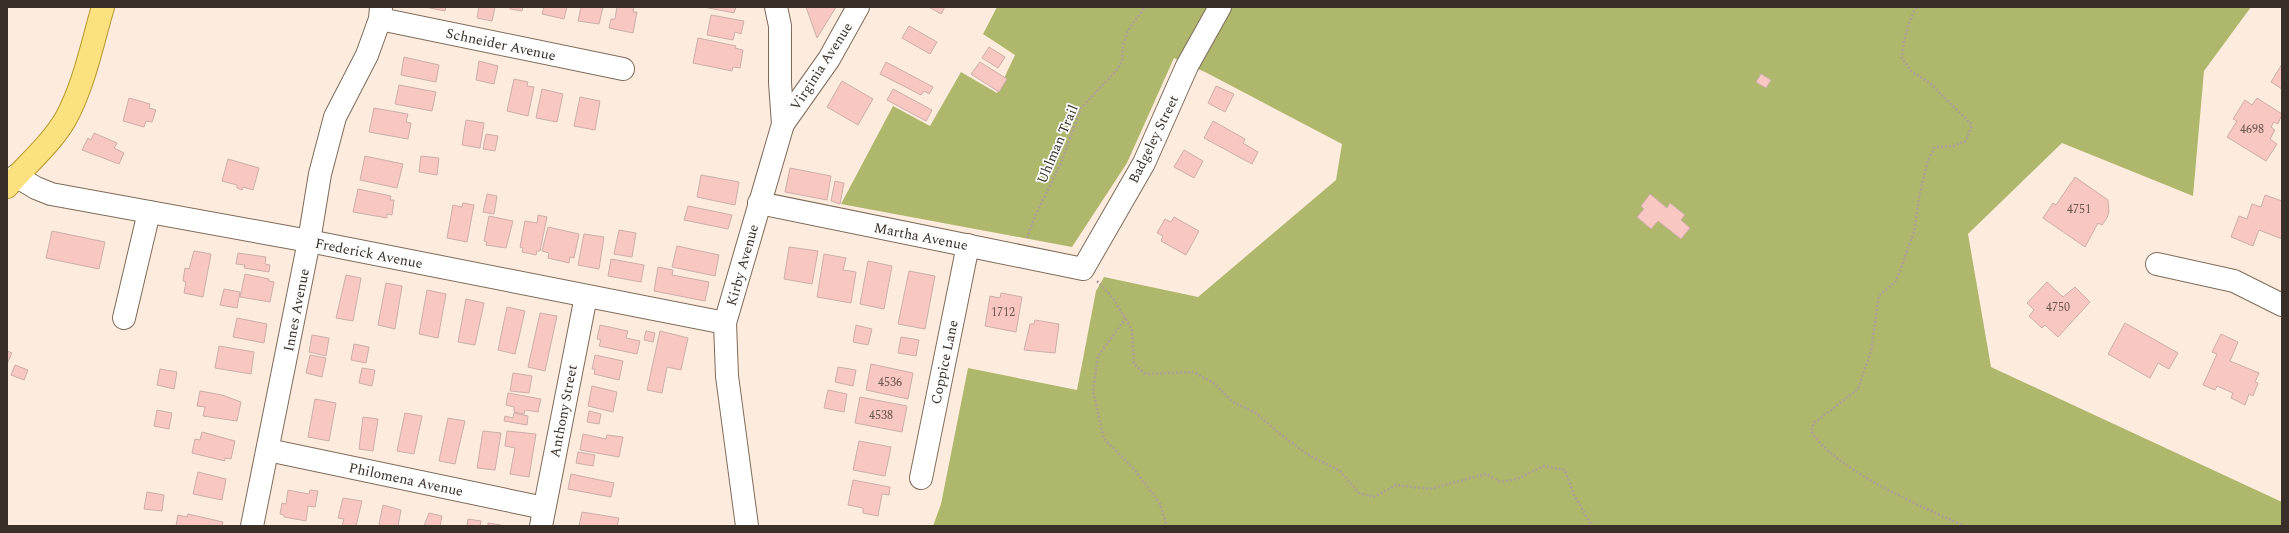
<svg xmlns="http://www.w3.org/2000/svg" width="2289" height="533" font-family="Spectral,serif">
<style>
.forest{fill:#afb76d}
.building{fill:#f9c7c1;stroke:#cbaeaa}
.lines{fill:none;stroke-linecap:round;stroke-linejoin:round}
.minor-casing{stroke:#7e6b5a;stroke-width:24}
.major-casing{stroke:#b5962b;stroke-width:24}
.path{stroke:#ac9f93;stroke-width:2.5;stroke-dasharray:2 2;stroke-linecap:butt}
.minor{stroke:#fff;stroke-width:22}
.major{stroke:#fbe180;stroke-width:22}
.labels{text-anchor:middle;stroke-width:3.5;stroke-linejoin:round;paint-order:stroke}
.number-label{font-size:12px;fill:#68554e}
.street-label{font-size:14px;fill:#382f28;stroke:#fcfcfc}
</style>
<rect width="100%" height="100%" fill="#fdecdd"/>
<path class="forest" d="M 997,7 L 2251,7 L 2204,71 L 2193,196 L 2062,143 L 1968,234 L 1991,367 L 2282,502 L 2282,526 L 933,526 L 941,504 L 968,368 L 1077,390 L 1096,291 L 1104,277 L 1198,297 L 1336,180 L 1342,144 L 1207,73 L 1174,58 L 1127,163 L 1072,247 L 841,204 L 893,106 L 930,126 L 961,72 L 997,93 L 1015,55 L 983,34 Z"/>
<g class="building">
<path d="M 425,7 L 446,7 L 445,11 Z"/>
<path d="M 479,7 L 495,7 L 492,21 L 477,18 Z"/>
<path d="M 510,7 L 523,7 L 522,11 L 510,9 Z"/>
<path d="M 544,7 L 567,7 L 564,19 L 542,14 Z"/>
<path d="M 581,7 L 603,7 L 599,24 L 578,21 Z"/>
<path d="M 617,7 L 634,7 L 633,12 L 637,12 L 633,33 L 609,28 L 611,19 L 615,19 Z"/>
<path d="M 704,7 L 736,7 L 734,13 Z"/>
<path d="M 806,7 L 836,7 L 817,38 Z"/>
<path d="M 929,7 L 945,7 L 941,14 Z"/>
<path d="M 711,15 L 744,21 L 741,34 L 735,32 L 733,40 L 707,35 Z"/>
<path d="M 909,26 L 937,42 L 930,54 L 902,38 Z"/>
<path d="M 698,38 L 736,46 L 735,48 L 743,50 L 740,68 L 733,67 L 732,71 L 693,63 Z"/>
<path d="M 989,47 L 1005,57 L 998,68 L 982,58 Z"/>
<path d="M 404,57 L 439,65 L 436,82 L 401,75 Z"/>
<path d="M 479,61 L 498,66 L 494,84 L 476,80 Z"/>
<path d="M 886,62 L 933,87 L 929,94 L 924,91 L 921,95 L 880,74 Z"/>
<path d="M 980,62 L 1007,79 L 999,92 L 971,74 Z"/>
<path d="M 2282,64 L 2282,89 L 2271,82 Z"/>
<path d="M 1761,74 L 1771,80 L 1766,88 L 1756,82 Z"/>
<path d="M 514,79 L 528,82 L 527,86 L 534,87 L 528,116 L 507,111 Z"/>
<path d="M 842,81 L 873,99 L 858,125 L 827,107 Z"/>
<path d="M 399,85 L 436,92 L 432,111 L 395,104 Z"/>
<path d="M 1216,86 L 1234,94 L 1225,112 L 1208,103 Z"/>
<path d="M 542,89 L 563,94 L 557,122 L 536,118 Z"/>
<path d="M 893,89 L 932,110 L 926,121 L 887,100 Z"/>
<path d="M 580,97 L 600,101 L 595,130 L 574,126 Z"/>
<path d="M 129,98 L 150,104 L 149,108 L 156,110 L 152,122 L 146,121 L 144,127 L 123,121 Z"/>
<path d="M 2257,98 L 2282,114 L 2278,124 L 2274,122 L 2271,127 L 2275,130 L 2270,139 L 2277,144 L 2266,161 L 2227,137 L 2237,121 L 2233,119 L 2245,100 L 2252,105 Z"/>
<path d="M 374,108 L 408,114 L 406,122 L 411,123 L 408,139 L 369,132 Z"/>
<path d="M 466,120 L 484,123 L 480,148 L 462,145 Z"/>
<path d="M 1213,121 L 1245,139 L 1243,143 L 1258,152 L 1252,164 L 1204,138 Z"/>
<path d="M 94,133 L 117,143 L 114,148 L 124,153 L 119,164 L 82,150 L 88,138 L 91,140 Z"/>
<path d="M 486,134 L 498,136 L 495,151 L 483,149 Z"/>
<path d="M 1184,150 L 1203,161 L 1194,178 L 1174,167 Z"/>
<path d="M 365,156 L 403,164 L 397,188 L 360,180 Z"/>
<path d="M 421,156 L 439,158 L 437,175 L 419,172 Z"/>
<path d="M 228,159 L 259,168 L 253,190 L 243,187 L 242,190 L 237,188 L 237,185 L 222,181 Z"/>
<path d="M 790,168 L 831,176 L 827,200 L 785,192 Z"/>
<path d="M 701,175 L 739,182 L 735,205 L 697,197 Z"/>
<path d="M 2075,177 L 2108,200 L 2109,212 L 2107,218 L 2102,225 L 2098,223 L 2085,247 L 2043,218 L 2053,203 L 2056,205 Z"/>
<path d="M 835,181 L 844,183 L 840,204 L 831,201 Z"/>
<path d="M 358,189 L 391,196 L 390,200 L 394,200 L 392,215 L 387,214 L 387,218 L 353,212 Z"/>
<path d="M 487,194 L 497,196 L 494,214 L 483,212 Z"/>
<path d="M 1650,194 L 1667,208 L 1670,203 L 1685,215 L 1681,220 L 1690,228 L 1681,239 L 1658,221 L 1651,229 L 1637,217 L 1644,209 L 1641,206 Z"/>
<path d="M 2265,195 L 2282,201 L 2282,239 L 2259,230 L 2253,246 L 2231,237 L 2239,216 L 2247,219 L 2252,204 L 2261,207 Z"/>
<path d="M 463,203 L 474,205 L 467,242 L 447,238 L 453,205 L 462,207 Z"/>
<path d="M 688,206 L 732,215 L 728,229 L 684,220 Z"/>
<path d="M 538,215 L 547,217 L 540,251 L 537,251 L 536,255 L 522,252 L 523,248 L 520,247 L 525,221 L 537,223 Z"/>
<path d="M 489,216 L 513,221 L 506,248 L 486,245 L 487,242 L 484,241 Z"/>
<path d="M 1174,217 L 1199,231 L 1186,255 L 1161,241 L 1163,236 L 1157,233 L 1165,219 L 1171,222 Z"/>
<path d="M 548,227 L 579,234 L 574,258 L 570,257 L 569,263 L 548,258 L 549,253 L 542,251 Z"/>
<path d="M 619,230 L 636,233 L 632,257 L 614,254 Z"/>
<path d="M 52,231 L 105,242 L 99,269 L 46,258 Z"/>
<path d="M 584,234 L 604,237 L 599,269 L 578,265 Z"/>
<path d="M 677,246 L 719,255 L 715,276 L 672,267 Z"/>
<path d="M 789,247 L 818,251 L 812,284 L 784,279 Z"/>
<path d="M 194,251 L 211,254 L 203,297 L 184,293 L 186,282 L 183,281 L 185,268 L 189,269 Z"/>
<path d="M 238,253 L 266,257 L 265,264 L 270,265 L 269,272 L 244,268 L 245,265 L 236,264 Z"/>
<path d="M 824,254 L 846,258 L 843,270 L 856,272 L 851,303 L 817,297 Z"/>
<path d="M 611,259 L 644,265 L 641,282 L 608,276 Z"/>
<path d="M 868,261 L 892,266 L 884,309 L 860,304 Z"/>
<path d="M 658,267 L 673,270 L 672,275 L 709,282 L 705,301 L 654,291 Z"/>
<path d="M 909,271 L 935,276 L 925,329 L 898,324 Z"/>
<path d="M 245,274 L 269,279 L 269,281 L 274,282 L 270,302 L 240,297 Z"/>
<path d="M 346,275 L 361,278 L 353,321 L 336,318 Z"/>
<path d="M 2047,282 L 2063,297 L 2075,287 L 2090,302 L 2058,337 L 2045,325 L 2042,328 L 2029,316 L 2034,310 L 2027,303 Z"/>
<path d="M 386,283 L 402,286 L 395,329 L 378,325 Z"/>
<path d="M 224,289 L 240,292 L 237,308 L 220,305 Z"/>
<path d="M 427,290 L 446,294 L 438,338 L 419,334 Z"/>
<path d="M 1001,293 L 1022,297 L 1016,332 L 985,326 L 990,296 L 1000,298 Z"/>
<path d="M 466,299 L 484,303 L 475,345 L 458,342 Z"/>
<path d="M 507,307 L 525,311 L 515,354 L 498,350 Z"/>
<path d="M 540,313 L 557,316 L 545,371 L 528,367 Z"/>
<path d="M 237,318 L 267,324 L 264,343 L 233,337 Z"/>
<path d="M 1035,320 L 1059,324 L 1055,353 L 1024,350 L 1030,324 L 1034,324 Z"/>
<path d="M 2125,323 L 2178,353 L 2169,369 L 2158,363 L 2150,378 L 2108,354 Z"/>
<path d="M 600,325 L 628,331 L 626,338 L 640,341 L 637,354 L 599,346 L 601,340 L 597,339 Z"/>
<path d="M 856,325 L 872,329 L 868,345 L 853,342 Z"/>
<path d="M 646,331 L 655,333 L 653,342 L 644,340 Z"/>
<path d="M 660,331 L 688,338 L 681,370 L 667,367 L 662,393 L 647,390 Z"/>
<path d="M 2221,334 L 2238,342 L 2230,361 L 2259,373 L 2255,382 L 2258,383 L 2253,396 L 2249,394 L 2245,405 L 2231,398 L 2233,393 L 2217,386 L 2215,390 L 2203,385 L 2217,354 L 2212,352 Z"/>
<path d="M 312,335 L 329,338 L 326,356 L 309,352 Z"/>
<path d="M 901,337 L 919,340 L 916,356 L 898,353 Z"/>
<path d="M 354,344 L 369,347 L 366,363 L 351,360 Z"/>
<path d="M 219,346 L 254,352 L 251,374 L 215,368 Z"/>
<path d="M 7,351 L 12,353 L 7,364 Z"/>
<path d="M 310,355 L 326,358 L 322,377 L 306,373 Z"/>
<path d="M 595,355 L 623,361 L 619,380 L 594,374 L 595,369 L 592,369 Z"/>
<path d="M 871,364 L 913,373 L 908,399 L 866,390 Z"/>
<path d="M 15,365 L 28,370 L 24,380 L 11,375 Z"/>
<path d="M 838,367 L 856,370 L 853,386 L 835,382 Z"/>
<path d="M 362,368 L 375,370 L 372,386 L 359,383 Z"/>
<path d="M 160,369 L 177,372 L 174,389 L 157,385 Z"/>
<path d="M 513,373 L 532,376 L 529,393 L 510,391 Z"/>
<path d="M 592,386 L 617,392 L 613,412 L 588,406 Z"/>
<path d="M 828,390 L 847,394 L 844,412 L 824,408 Z"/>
<path d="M 200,391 L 222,395 L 241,402 L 237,421 L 203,416 L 205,407 L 197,406 Z"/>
<path d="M 508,393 L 541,399 L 538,412 L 525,410 L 524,414 L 514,412 L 514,407 L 506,405 Z"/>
<path d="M 860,397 L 907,406 L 902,432 L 855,423 Z"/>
<path d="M 315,399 L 336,403 L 329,441 L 308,437 Z"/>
<path d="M 157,410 L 172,413 L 169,429 L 154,426 Z"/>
<path d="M 589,411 L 601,414 L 599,424 L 587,422 Z"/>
<path d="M 405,413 L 422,416 L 414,454 L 397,451 Z"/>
<path d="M 514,413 L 528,416 L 527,425 L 504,421 L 505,416 L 513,418 Z"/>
<path d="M 363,417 L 378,419 L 373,451 L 359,449 Z"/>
<path d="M 448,418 L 465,421 L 455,464 L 439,461 Z"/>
<path d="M 483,431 L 501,433 L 495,470 L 477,468 Z"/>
<path d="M 507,431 L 536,434 L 529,477 L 510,474 L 515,448 L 505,446 Z"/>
<path d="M 202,432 L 235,441 L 231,459 L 225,458 L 225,461 L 192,453 L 195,439 L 200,440 Z"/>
<path d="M 583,434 L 606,439 L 607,435 L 623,437 L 619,457 L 580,450 Z"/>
<path d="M 859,441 L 891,447 L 885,476 L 853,470 Z"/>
<path d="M 578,452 L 595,455 L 593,466 L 576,463 Z"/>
<path d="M 198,472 L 226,479 L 222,500 L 193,494 Z"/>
<path d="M 571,474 L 614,483 L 611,497 L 568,489 Z"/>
<path d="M 853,480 L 890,487 L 889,495 L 882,494 L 878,516 L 863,513 L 863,508 L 848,505 Z"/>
<path d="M 288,490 L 309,494 L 310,490 L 318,491 L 315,507 L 308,506 L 306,521 L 284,517 L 284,515 L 280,514 L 282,503 L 286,504 Z"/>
<path d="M 147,492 L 164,495 L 162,511 L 144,509 Z"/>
<path d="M 343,498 L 362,501 L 356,526 L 342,526 L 344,519 L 338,518 Z"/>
<path d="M 383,505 L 401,510 L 398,526 L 382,526 L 379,524 Z"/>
<path d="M 582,512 L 619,518 L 617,526 L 579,526 Z"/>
<path d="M 429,513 L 442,516 L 440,526 L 424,526 Z"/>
<path d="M 188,514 L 223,522 L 222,526 L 176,526 L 178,515 L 187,517 Z"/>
<path d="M 468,519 L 481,521 L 480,526 L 467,526 Z"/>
<path d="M 488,523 L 501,525 L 501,526 L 488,526 Z"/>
</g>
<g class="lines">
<g class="minor-casing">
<g id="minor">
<path d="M 380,19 L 623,69"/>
<path d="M 783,124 L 829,59 L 858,7"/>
<path d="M 16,176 L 36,188 L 51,194 L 309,241 L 725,323"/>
<path d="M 759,203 L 1083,269 L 1144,163 L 1187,66 L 1220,7"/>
<path d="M 2157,264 L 2234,281 L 2282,305"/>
<path d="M 124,318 L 149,212"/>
<path d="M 268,450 L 544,508"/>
<path d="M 921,478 L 968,245"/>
<path d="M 252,526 L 309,241 L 320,174 L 335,117 L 367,55 L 380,19 L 381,7"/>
<path d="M 541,526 L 586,296"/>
<path d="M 747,526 L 727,376 L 725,323 L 783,124 L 780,83 L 780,26 L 776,7"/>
</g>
</g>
<g class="major-casing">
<path id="major" d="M 7,187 C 26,165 50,145 65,120 C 84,86 92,44 103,7"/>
</g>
<g class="path">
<path d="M 1916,7 C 1908,24 1903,40 1902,58 L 1911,71 L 1931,84 L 1972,125 L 1966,141 L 1953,146 L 1935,147 L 1928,160 L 1920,192 L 1914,232 L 1896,281 L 1879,296 L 1871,351 L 1858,389 L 1814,423 L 1811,431 C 1836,471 1921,506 1964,526"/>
<path d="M 1027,238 L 1035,216 L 1061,163 L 1081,108 L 1116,71 L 1122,61 L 1123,46 L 1128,30 L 1145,7"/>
<path d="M 1097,281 L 1113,298 L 1132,330 L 1134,364 L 1146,374 L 1194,372 L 1215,384 L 1233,402 L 1256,413 L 1280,434 L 1307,454 L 1340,471 L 1359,493 L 1374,497 L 1396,485 L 1430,489 L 1486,474 L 1501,482 L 1517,479 L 1544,466 L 1565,470 L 1574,495 L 1592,526"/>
<path d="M 1126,318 L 1098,356 L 1093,391 L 1104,439 L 1133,468 L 1159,502 L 1167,526"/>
</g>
<use href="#minor" class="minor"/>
<use href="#major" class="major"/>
</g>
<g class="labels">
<g class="number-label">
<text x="2252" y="133">4698</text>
<text x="2079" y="213">4751</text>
<text x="2058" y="311">4750</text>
<text x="1003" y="316">1712</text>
<text x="890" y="386">4536</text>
<text x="881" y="419">4538</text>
</g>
<g class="street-label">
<text transform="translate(501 44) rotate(12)" y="5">Schneider Avenue</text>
<text transform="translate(821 66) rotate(-57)" y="5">Virginia Avenue</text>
<text transform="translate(1153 139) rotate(-64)" y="5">Badgeley Street</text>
<text transform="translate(1057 144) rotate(-67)" y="5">Uhlman Trail</text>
<text transform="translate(921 236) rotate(11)" y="5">Martha Avenue</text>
<text transform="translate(369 253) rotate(11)" y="5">Frederick Avenue</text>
<text transform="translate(742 265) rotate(-74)" y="5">Kirby Avenue</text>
<text transform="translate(296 310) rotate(-79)" y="5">Innes Avenue</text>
<text transform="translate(944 362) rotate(-78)" y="5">Coppice Lane</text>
<text transform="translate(563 411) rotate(-79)" y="5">Anthony Street</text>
<text transform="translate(406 479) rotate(12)" y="5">Philomena Avenue</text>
</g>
</g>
<rect width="2289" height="533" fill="none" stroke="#382f28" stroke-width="16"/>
</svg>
